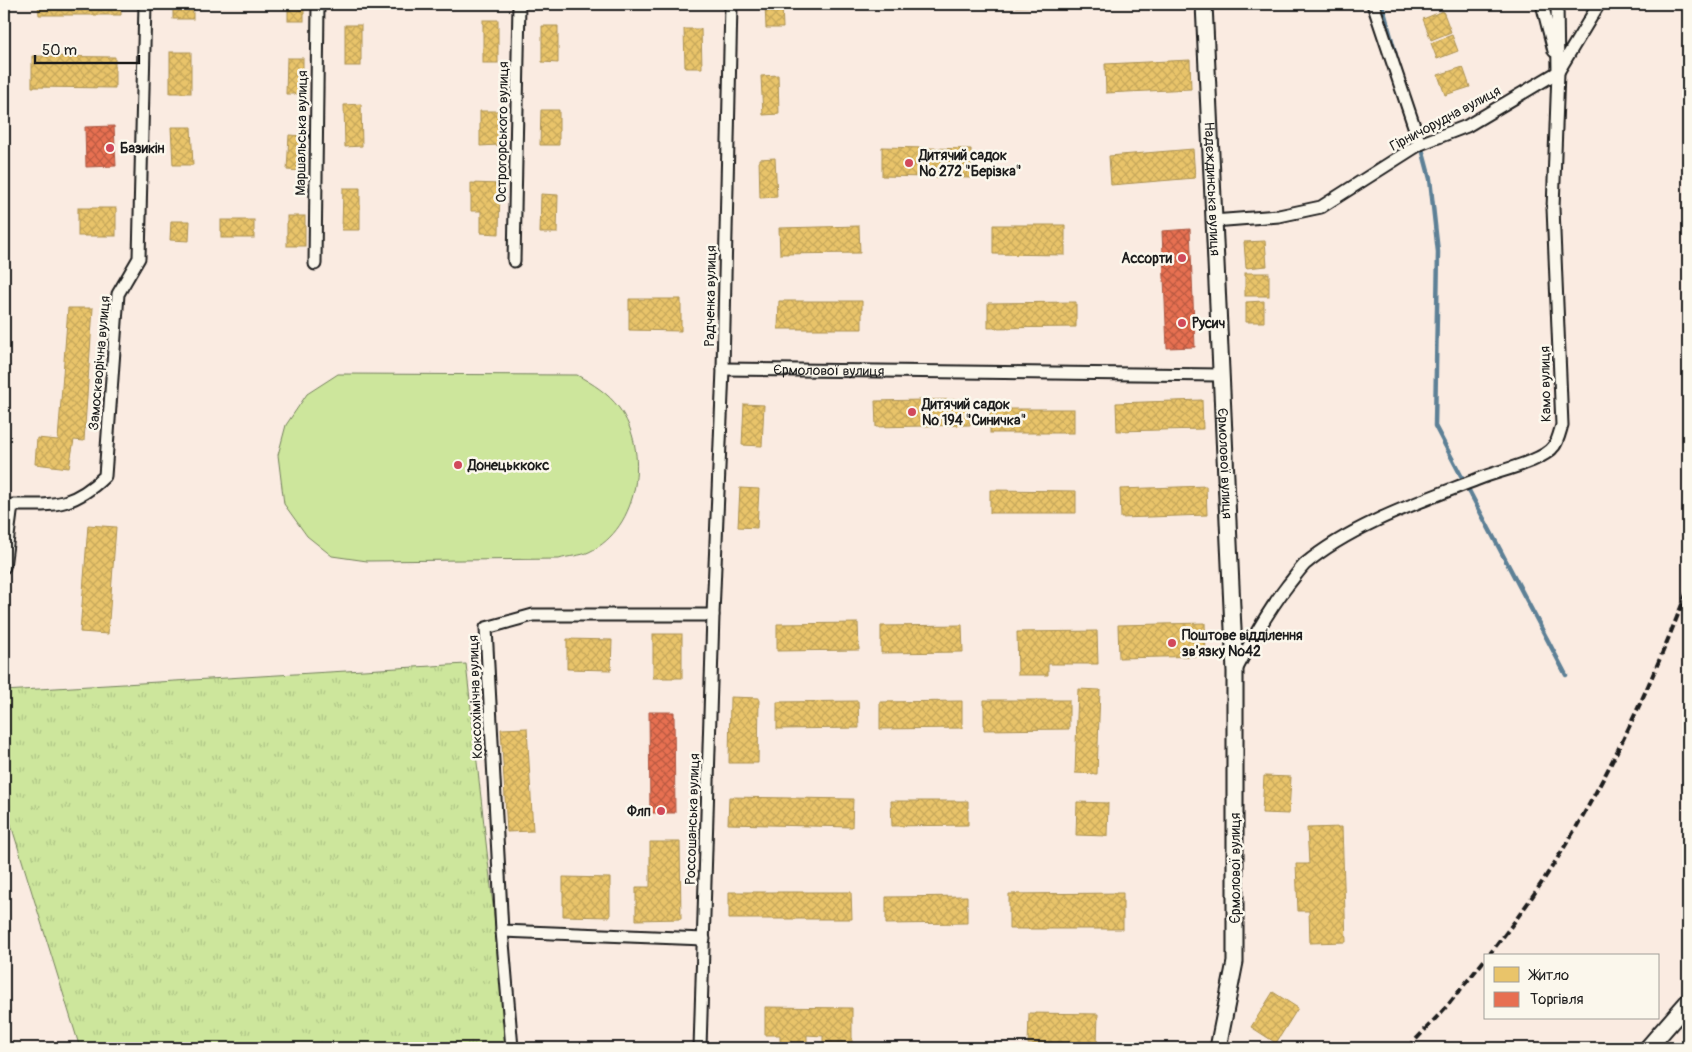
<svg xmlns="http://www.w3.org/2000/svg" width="1692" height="1052" font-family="Pangolin,sans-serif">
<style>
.park{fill:url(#park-tufts);stroke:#74815c}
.pitch{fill:#cde69c;stroke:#74815c}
.homes{fill:url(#homes-cross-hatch);stroke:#ac9253}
.shops{fill:url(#shops-cross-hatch);stroke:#aa5641}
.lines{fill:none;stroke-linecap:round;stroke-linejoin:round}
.stream{stroke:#5d8096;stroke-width:4.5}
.minor-casing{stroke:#1c1c1c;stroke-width:15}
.tertiary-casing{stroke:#1c1c1c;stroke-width:19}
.secondary-casing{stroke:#1c1c1c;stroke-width:20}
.minor{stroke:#fbf7ec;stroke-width:11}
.tertiary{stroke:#fbf7ec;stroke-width:15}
.secondary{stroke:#fbf7ec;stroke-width:16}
.rail{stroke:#1c1c1c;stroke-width:4;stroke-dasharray:8 4;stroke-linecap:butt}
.poi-dot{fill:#d1495b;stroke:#fbf7ec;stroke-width:2}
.labels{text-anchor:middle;stroke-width:5;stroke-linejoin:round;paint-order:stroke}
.street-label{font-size:14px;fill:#1c1c1c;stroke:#fbf7ec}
.poi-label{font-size:14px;font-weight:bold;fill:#1c1c1c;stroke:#fbf7ec;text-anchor:start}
</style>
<defs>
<pattern id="park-tufts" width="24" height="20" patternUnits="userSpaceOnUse" patternTransform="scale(1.25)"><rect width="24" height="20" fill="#cde69c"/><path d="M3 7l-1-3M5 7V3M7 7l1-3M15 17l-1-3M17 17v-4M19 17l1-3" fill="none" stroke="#afc586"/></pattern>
<pattern id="homes-cross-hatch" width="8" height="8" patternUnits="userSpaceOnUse" patternTransform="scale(1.25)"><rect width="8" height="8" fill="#e9c46a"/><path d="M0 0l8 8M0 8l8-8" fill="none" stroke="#c7a85b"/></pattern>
<pattern id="shops-cross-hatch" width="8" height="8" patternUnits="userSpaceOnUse" patternTransform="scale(1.25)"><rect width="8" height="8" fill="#e76f51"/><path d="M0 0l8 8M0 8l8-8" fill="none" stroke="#ba5a42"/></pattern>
</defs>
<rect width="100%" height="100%" fill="#faebe1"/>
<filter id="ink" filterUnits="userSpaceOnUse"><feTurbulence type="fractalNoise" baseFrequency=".02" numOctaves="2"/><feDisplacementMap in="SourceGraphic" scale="10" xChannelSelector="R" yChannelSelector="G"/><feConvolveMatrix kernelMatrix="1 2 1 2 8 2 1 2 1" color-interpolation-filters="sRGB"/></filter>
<g filter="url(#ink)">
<path class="park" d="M 466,664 L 509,1048 L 80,1048 L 4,802 L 4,691 Z"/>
<path class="pitch" d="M 338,374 L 577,375 C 593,384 608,393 619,408 C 650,450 640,528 589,552 C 581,556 568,556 559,559 L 367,561 L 332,556 L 307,536 L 284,504 L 278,455 L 286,425 L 307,394 Z"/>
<g class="homes">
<path d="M 38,4 L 121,4 L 121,15 L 39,15 Z"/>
<rect x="173" y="4" width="20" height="15"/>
<rect x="288" y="4" width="16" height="17"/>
<path d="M 765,4 L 782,4 L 783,28 L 766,28 Z"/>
<path d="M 991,4 L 1063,4 L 991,8 Z"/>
<path d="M 1443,11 L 1451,32 L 1431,40 L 1423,19 Z"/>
<rect x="483" y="20" width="15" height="43"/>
<rect x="345" y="25" width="16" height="41"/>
<path d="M 542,26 L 558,26 L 558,63 L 542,62 Z"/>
<path d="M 684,29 L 701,29 L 702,68 L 685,68 Z"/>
<path d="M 1452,35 L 1458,51 L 1437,59 L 1431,43 Z"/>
<rect x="170" y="52" width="21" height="41"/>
<path d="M 32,56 L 115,57 L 115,88 L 32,87 Z"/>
<path d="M 287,58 L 303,58 L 303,94 L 286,94 Z"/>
<path d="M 1190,60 L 1191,89 L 1106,93 L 1105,64 Z"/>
<path d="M 1463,67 L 1470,87 L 1445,95 L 1438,75 Z"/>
<path d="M 778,75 L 779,114 L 763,115 L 761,76 Z"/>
<path d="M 361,104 L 362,146 L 345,147 L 344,105 Z"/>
<path d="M 541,110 L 559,110 L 559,145 L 540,145 Z"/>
<path d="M 480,111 L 498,111 L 499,145 L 480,146 Z"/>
<path d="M 171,127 L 191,127 L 193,165 L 173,165 Z"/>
<path d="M 289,135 L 304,136 L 302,171 L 287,170 Z"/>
<path d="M 882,147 L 971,149 L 971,178 L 882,176 Z"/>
<path d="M 1193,149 L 1195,178 L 1111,185 L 1109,156 Z"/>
<path d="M 775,158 L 777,197 L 760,198 L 759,159 Z"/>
<path d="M 471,183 L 500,184 L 499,234 L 481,233 L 481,211 L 471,211 Z"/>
<path d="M 343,188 L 360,188 L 360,230 L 342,230 Z"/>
<path d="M 541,194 L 558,195 L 557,233 L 540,233 Z"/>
<rect x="78" y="208" width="38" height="28"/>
<rect x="287" y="216" width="18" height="30"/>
<rect x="221" y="220" width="33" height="18"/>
<path d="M 171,221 L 190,221 L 189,241 L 170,240 Z"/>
<path d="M 993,225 L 1065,225 L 1065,255 L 993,254 Z"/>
<path d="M 859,226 L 860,253 L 780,254 L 779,228 Z"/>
<path d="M 1265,241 L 1267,266 L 1246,268 L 1244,242 Z"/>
<rect x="1245" y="273" width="24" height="23"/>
<path d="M 629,299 L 681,299 L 681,331 L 629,330 Z"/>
<path d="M 779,301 L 862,301 L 862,329 L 778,329 Z"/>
<path d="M 1264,301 L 1264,322 L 1246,322 L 1246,302 Z"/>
<path d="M 1076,302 L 1076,327 L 988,328 L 988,303 Z"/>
<path d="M 68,308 L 93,308 L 84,441 L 74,440 L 69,468 L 35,464 L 37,438 L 58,440 Z"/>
<path d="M 969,399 L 970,425 L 876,427 L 875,401 Z"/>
<path d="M 1202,400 L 1203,429 L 1117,431 L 1116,403 Z"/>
<path d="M 744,404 L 764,405 L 762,446 L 742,445 Z"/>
<rect x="990" y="409" width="84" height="24"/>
<path d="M 1206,486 L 1207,515 L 1121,518 L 1120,489 Z"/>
<path d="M 740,488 L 759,489 L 757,528 L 738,527 Z"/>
<path d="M 990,490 L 1076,491 L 1076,513 L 990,513 Z"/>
<path d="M 88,525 L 116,527 L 108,634 L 80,632 Z"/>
<path d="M 858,623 L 859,650 L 777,651 L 777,624 Z"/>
<path d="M 1205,623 L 1206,656 L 1119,658 L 1118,625 Z"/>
<path d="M 962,625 L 963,652 L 881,653 L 881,626 Z"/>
<path d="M 1097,631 L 1098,664 L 1048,664 L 1048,675 L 1018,675 L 1017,632 Z"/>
<rect x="653" y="634" width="29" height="44"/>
<path d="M 567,639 L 612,640 L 611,670 L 567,669 Z"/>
<path d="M 1078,689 L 1100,690 L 1097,774 L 1075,773 Z"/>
<path d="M 730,697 L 759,698 L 758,763 L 729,763 Z"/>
<path d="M 984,700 L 1069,700 L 1069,729 L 984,730 Z"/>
<path d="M 858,701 L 859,728 L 777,729 L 777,702 Z"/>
<path d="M 962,701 L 962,728 L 880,729 L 880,702 Z"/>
<path d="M 527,728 L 533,831 L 507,832 L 501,729 Z"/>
<path d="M 1264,776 L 1291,777 L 1289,814 L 1262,813 Z"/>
<path d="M 729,797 L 853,799 L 852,827 L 728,824 Z"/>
<path d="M 891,801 L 968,801 L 968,825 L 892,826 Z"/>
<path d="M 1077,802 L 1108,803 L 1107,836 L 1076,835 Z"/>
<path d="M 1342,827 L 1346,942 L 1310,943 L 1309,911 L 1298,911 L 1296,864 L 1309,864 L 1307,828 Z"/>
<path d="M 650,842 L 680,842 L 681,919 L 636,920 L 636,887 L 650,887 Z"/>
<path d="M 563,877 L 610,878 L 610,917 L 563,916 Z"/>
<path d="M 729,892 L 851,892 L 852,919 L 729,919 Z"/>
<path d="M 1123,893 L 1123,929 L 1009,929 L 1009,894 Z"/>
<path d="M 967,896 L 967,923 L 886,924 L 886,897 Z"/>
<path d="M 1273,992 L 1298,1008 L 1276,1043 L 1251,1027 Z"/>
<path d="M 765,1007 L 852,1008 L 852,1043 L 823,1043 L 823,1036 L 807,1035 L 807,1048 L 780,1048 L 780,1035 L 765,1035 Z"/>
<path d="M 1029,1013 L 1098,1014 L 1097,1045 L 1028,1044 Z"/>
</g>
<g class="shops">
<path d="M 114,126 L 116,166 L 86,167 L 85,127 Z"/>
<path d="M 1190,229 L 1195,347 L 1167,348 L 1162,231 Z"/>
<path d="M 649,712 L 674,712 L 675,813 L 650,813 Z"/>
</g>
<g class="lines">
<g class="stream">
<path d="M 1382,4 L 1398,63"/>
<path d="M 1421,145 L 1430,179 L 1438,252 L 1435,426 L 1566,675"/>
</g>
<g class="minor-casing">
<g id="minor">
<path d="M 1373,4 L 1420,144"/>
<path d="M 1542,4 L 1554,51"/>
<path d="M 1213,221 L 1279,216 L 1321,207 L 1420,144 L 1467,126 L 1558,72 L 1599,4"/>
<path d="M 514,261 L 519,4"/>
<path d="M 315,264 L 318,4"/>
<path id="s1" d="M 723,369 L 1220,375"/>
<path d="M 4,567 L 12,505 C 54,505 72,508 105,476 L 118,294 L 139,258 L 145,4"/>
<path d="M 1235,672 C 1251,641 1267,612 1288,585 C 1294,578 1299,570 1305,564 C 1351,525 1422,501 1478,479 C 1497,471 1543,462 1554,446 C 1558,441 1560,431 1562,425 L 1553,208 L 1558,72 L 1557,4"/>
<path d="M 502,931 L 704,939"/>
<path d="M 512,1048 L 502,931 L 486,628 L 533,615 L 713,615"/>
<path d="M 700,1048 L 713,615 L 723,369 L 731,4"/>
</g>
</g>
<g class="tertiary-casing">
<g id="tertiary">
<path id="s2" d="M 1204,4 L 1235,672 L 1235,962 L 1218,1048"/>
</g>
</g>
<g class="secondary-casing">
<path id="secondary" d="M 1648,1048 L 1688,1002"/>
</g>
<use href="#minor" class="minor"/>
<use href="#tertiary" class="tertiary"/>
<use href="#secondary" class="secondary"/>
<g class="rail">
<path d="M 1488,956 C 1576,847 1638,719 1688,589"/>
<path d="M 1408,1048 L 1448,1005 L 1486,958"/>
</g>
</g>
</g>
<g class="poi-dot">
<circle cx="110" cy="148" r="5"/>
<circle cx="909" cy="163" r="5"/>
<circle cx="1182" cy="258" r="5"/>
<circle cx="1182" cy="323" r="5"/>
<circle cx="912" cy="412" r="5"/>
<circle cx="458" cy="465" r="5"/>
<circle cx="1172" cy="643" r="5"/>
<circle cx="661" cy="811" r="5"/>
</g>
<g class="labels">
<g class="street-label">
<text transform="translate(1445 118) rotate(-28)" y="5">Гірничорудна вулиця</text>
<text transform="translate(502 132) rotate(-89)" y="5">Острогорського вулиця</text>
<text transform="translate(301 133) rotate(-89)" y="5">Маршальська вулиця</text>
<text dy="5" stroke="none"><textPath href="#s2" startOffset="185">Надєждинська вулиця</textPath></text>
<text transform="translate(710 296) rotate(-89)" y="5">Радченка вулиця</text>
<text transform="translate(99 363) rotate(-85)" y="5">Замоскворічна вулиця</text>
<text dy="5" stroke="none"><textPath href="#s1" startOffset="106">Єрмолової вулиця</textPath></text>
<text transform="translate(1545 384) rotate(-91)" y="5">Камо вулиця</text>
<text dy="5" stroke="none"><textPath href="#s2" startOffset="460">Єрмолової вулиця</textPath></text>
<text transform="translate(475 697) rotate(-92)" y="5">Коксохімічна вулиця</text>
<text transform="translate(692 819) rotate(-88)" y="5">Россошанська вулиця</text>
<text transform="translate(1235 868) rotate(-90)" y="5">Єрмолової вулиця</text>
</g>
<g class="poi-label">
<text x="120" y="153">Базикін</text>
<text x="919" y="160">Дитячий садок<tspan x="919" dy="16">№ 272 "Берізка"</tspan></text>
<text x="1172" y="263" text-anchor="end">Ассорти</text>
<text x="1192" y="328">Русич</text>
<text x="922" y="409">Дитячий садок<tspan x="922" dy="16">№ 194 "Синичка"</tspan></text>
<text x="468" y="470">Донецьккокс</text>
<text x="1182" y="640">Поштове відділення<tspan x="1182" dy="16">зв'язку №42</tspan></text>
<text x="651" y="816" text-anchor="end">Флп</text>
</g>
</g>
<rect width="1692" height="1052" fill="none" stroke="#fbf7ec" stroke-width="20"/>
<rect x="10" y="10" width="1672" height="1032" fill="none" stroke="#1c1c1c" stroke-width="2" filter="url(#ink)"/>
<rect x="1484" y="954" width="175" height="65" fill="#fbf7ec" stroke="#a29f99"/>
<rect x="1494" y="967" width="25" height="15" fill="#e9c46a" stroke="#a29f99"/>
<text x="1530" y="980" font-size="15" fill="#1c1c1c">Житло</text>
<rect x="1494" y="992" width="25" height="15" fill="#e76f51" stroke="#a29f99"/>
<text x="1530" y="1004" font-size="15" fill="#1c1c1c">Торгівля</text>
<path d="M35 55v8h104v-8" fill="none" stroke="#1c1c1c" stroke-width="2.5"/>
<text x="42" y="55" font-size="15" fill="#1c1c1c" stroke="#fbf7ec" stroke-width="4" paint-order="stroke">50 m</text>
</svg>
